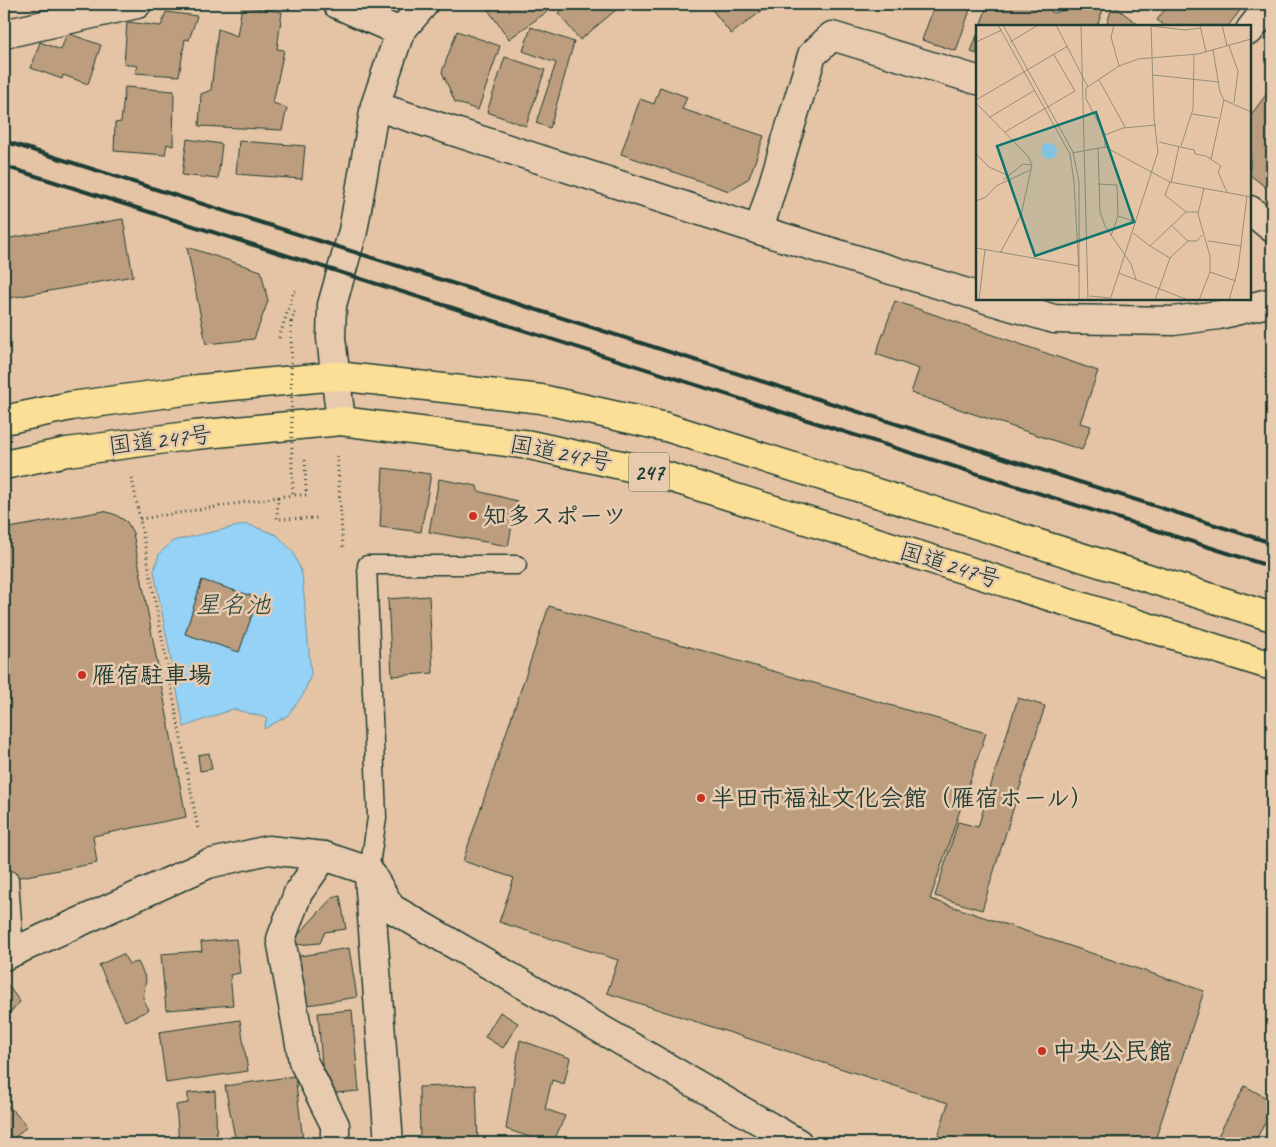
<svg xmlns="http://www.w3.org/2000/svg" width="1276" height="1147" font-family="Caveat,'Klee One',sans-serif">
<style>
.water{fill:#96d1f6;stroke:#6696a8}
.building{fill:#bc9e7f;stroke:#1f3d34}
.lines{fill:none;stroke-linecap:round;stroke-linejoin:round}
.lane-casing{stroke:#1f3d34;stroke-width:21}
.street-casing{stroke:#1f3d34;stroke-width:31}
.highway-casing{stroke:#1f3d34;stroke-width:31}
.path{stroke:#1f3d34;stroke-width:3;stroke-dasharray:1 4;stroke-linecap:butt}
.lane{stroke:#e8cbaf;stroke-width:18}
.street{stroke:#e8cbaf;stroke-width:28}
.highway{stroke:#fbdf96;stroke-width:28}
.rail{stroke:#1f3d34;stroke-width:4}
.path-bridge{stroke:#1f3d34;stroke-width:3;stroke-dasharray:1 4;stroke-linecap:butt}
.poi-dot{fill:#c8321e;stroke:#e8cbaf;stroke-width:2}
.labels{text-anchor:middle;stroke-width:5;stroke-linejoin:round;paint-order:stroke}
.shield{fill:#e8cbaf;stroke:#5b6859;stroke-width:1}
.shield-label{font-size:22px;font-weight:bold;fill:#1f3d34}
.street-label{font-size:24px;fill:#1f3d34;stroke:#e8cbaf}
.poi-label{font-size:24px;font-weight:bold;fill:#1f3d34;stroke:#e8cbaf;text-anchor:start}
.water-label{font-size:25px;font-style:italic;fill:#25443e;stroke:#e8cbaf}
.inset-road{fill:none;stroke:#968e78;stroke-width:1}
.view{fill:#0f766e;fill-opacity:0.15;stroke:#0f766e;stroke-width:2.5}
.inset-edge{fill:none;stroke:#1f3d34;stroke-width:2.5}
</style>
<rect width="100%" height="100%" fill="#e5c4a5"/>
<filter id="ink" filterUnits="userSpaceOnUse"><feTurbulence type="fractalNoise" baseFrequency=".02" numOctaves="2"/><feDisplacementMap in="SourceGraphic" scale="10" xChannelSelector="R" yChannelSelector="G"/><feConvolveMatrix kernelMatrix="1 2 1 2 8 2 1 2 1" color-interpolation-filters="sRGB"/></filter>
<g filter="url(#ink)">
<path class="water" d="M 247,524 L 277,535 L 293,552 L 302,574 L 311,675 L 303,695 L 287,716 L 264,729 L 267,718 L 233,709 L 184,727 L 154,571 L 159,554 L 173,541 Z"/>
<g class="building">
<path d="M 490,4 L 553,4 L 555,6 L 509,39 L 486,7 Z"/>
<path d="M 569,4 L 623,4 L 580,40 L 558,13 Z"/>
<path d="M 708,4 L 771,4 L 731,34 Z"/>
<path d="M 935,4 L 972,4 L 956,51 L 922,40 Z"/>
<path d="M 988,4 L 1043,4 L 1053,13 L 1090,4 L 1105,4 L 1097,26 L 980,26 Z"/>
<path d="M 1169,4 L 1236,4 L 1242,8 L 1228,26 L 1165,26 L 1157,20 Z"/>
<path d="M 1113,5 L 1140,26 L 1106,26 Z"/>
<path d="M 242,6 L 282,12 L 277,49 L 284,50 L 273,103 L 287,108 L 282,130 L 199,126 L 201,94 L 211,90 L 218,29 L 237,36 Z"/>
<path d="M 166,12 L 197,16 L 189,40 L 185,39 L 179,76 L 135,73 L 138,66 L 124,64 L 127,22 L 161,26 Z"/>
<path d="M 531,27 L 574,42 L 550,128 L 536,123 L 556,63 L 523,51 Z"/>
<path d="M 457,31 L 500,46 L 478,110 L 455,102 L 442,72 Z"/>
<path d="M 67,33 L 101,45 L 88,84 L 63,75 L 62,79 L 31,68 L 40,42 L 61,50 Z"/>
<path d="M 977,35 L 977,54 L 971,52 Z"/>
<path d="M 505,57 L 545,70 L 526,126 L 487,112 Z"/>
<path d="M 125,87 L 174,91 L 173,146 L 167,144 L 165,155 L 114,151 L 115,123 L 121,122 Z"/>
<path d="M 660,87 L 687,97 L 682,109 L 764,136 L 749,178 L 729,191 L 621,154 L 640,99 L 654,104 Z"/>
<path d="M 1272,87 L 1272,192 L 1250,175 L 1250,116 Z"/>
<path d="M 187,139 L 222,144 L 218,179 L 182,175 Z"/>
<path d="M 239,141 L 305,146 L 302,179 L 236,174 Z"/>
<path d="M 123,219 L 133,276 L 4,299 L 4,239 Z"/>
<path d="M 187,247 L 261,271 L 268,301 L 254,339 L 206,344 Z"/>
<path d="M 895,301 L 1098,371 L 1080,423 L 1091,426 L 1082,450 L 911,393 L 919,369 L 876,354 Z"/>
<path d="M 383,468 L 431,474 L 421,532 L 380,527 Z"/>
<path d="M 439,479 L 477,486 L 478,491 L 517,501 L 508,546 L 429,532 Z"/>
<path d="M 104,511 L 116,515 L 127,522 L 133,533 L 186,817 L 93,836 L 97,863 L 4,880 L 4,529 Z"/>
<path d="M 202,580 L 258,598 L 239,652 L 185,634 Z"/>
<path d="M 429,596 L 433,673 L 392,676 L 388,599 Z"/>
<path d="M 549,606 L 986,733 L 930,899 L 1204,991 L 1154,1143 L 936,1143 L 948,1103 L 607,993 L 618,960 L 499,922 L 514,878 L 463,861 Z"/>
<path d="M 1018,698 L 1045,706 L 982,910 L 935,896 L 958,822 L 978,827 Z"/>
<path d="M 209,753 L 212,769 L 200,771 L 198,755 Z"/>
<path d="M 340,896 L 346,929 L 325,932 L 320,943 L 296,945 L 296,937 L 332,898 Z"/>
<path d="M 236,939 L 240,973 L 230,975 L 233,1005 L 166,1010 L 161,954 L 202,951 L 201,942 Z"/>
<path d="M 349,948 L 357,997 L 302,1006 L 294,957 Z"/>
<path d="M 123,954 L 129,964 L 138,962 L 146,979 L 143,998 L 149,1010 L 125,1021 L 99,965 Z"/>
<path d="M 7,984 L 20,1002 L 4,1019 L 4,986 Z"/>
<path d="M 352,1010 L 359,1091 L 336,1093 L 322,1065 L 318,1013 Z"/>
<path d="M 500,1012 L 518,1023 L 503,1048 L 485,1037 Z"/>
<path d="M 240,1020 L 248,1071 L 166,1083 L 159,1032 Z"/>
<path d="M 520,1040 L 570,1058 L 564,1084 L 552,1080 L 545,1109 L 565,1116 L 553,1143 L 547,1143 L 506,1129 Z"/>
<path d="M 295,1076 L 303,1140 L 289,1143 L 236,1143 L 225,1086 Z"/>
<path d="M 476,1085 L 478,1143 L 420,1143 L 419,1087 Z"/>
<path d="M 1245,1086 L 1272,1101 L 1272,1110 L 1254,1143 L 1214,1143 Z"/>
<path d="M 215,1091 L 217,1140 L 179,1143 L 176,1105 L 188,1103 L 188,1093 Z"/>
<path d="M 4,1101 L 27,1126 L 9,1143 L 4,1143 Z"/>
</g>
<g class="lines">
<g class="lane-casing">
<g id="lane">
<path d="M 369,871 L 377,818 L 367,565 L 517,565"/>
<path d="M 9,880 L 14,951"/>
</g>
</g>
<g class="street-casing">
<g id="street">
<path d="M 337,4 L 400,32"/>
<path d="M 1250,30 L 1270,4"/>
<path d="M 4,34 L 137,4"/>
<path d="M 375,106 L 759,230 L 977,296"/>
<path d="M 1250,210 L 1272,228"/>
<path d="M 759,230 L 812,55 L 832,36 L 977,80"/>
<path d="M 986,299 L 1054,319 L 1173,321 L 1219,315 L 1272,302"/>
<path d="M 341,421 L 331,338 L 332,305 L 353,231 L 375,106 L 400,32 L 424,4"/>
<path d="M 324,856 L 298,893 L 281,939 L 303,1061 L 335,1125 L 335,1143"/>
<path d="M 369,877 L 389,1143"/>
<path d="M 4,956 L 208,864 L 268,850 L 324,856 L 369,871 L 391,908 L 798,1143"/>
</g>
</g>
<g class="highway-casing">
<g id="highway">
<path d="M 4,420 L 71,406 L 199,389 L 337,376 L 541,399 L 666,427 L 1272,617"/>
<path d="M 4,465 L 67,452 L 195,435 L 341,421 L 530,445 L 653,472 L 1272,666"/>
</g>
</g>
<g class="path">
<path d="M 291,322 L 295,311"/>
<path d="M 279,338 L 294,291 L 299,292"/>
<path d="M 337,456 L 343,547"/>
<path d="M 292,467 L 293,495 L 306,495 L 305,460"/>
<path d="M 132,478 L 198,829"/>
<path d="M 278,497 L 293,495"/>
<path d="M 140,519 L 278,497 L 277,519 L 319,518"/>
</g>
<use href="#lane" class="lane"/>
<use href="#street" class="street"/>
<use href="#highway" class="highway"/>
<g class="rail">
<path d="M 4,141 L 1272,543"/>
<path d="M 4,166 L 1272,567"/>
</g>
<path class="path-bridge" d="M 291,322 L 292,467"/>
</g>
</g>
<g class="poi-dot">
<circle cx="473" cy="516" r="5"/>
<circle cx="82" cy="675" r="5"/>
<circle cx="701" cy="798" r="5"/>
<circle cx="1042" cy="1051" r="5"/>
</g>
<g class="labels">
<rect class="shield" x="629" y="452.5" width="40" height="39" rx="4"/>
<g class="shield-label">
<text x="649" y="480">247</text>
</g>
<g class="street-label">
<text transform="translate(160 440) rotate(-7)" y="8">国道247号</text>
<text transform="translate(561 453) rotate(11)" y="8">国道247号</text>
<text transform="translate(950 565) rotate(17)" y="8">国道247号</text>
</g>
<g class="poi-label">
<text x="483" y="524">知多スポーツ</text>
<text x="92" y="683">雁宿駐車場</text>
<text x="711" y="806">半田市福祉文化会館（雁宿ホール）</text>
<text x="1052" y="1059">中央公民館</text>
</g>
<g class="water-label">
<text x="233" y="613">星名池</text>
</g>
</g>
<g transform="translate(976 25)">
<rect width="275" height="275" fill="#e5c4a5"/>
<path d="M65 126a8 8 0 1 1 16 0a8 8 0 1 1-16 0Z" fill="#96d1f6"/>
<path class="inset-road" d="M 22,0 L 94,129 L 98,157 L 103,247M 27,0 L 97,127 L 103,157 L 103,275M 80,0 L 112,62M 105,0 L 112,275M 138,0 L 135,12 L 143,41M 224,0 L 230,27M 246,0 L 251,21M 175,1 L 209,5 L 224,3M 0,17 L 26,5M 34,17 L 62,0M 253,21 L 262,46 L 258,78M 237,25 L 244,67 L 248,75 L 275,87M 177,50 L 243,57M 123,55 L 149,102M 0,75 L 92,21M 0,78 L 52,131 L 56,140 L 45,190 L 24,228M 216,89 L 242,93M 14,92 L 59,65M 29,107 L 99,66 L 78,30M 129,110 L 147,103 L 180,100M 183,117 L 218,125 L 219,129 L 230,131 L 245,141 L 242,147 L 251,167M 205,121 L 217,84 L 218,30M 122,122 L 124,187 L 129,201 L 155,239 L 160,254M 129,122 L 129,110 L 110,74 L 110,63 L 143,41 L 162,34 L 222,29 L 275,14M 96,128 L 129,122 L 194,157 L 275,172M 0,129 L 13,142 L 31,150M 235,134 L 248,75M 27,155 L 47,139 L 56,140M 194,157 L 189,170 L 210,187M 195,158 L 203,121M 122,159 L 141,160 L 142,191 L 135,211M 228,163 L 222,189 L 234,231 L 234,247 L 260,256M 0,176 L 10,172 L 20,161 L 54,145M 142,191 L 160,197M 195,200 L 212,216 L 221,216 L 226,210M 157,208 L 174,221M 212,216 L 194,233 L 174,221 L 210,187 L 222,187M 232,216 L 265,221M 0,223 L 103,241M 143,248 L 212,275M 114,271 L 134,273M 3,275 L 9,225M 134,275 L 182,127 L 178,93 L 175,0M 179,275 L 194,233M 223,275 L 234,247M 253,275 L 262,244 L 271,171"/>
<path class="view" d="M 120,87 L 158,197 L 59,231 L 21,121 Z"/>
<rect width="275" height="275" class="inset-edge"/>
</g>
<rect width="1276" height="1147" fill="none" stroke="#e8cbaf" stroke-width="20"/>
<rect x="10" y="10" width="1256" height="1127" fill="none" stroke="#1f3d34" stroke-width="2" filter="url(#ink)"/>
</svg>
